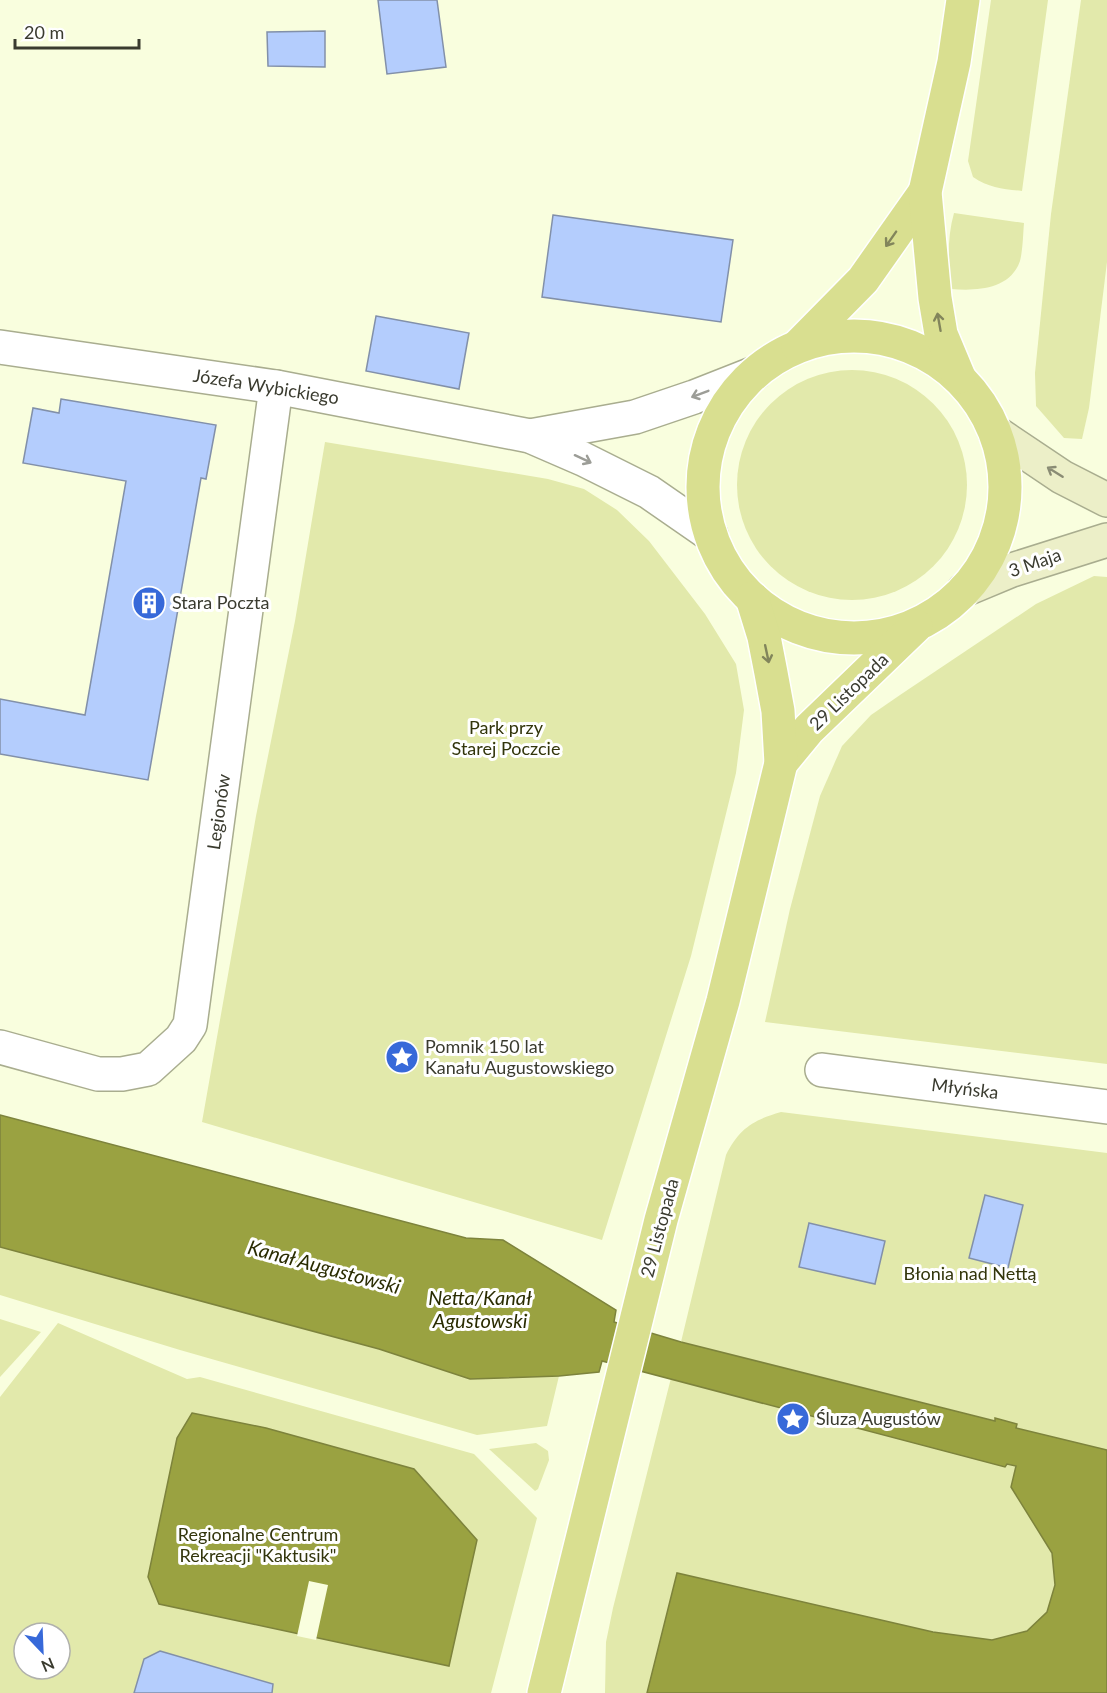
<svg xmlns="http://www.w3.org/2000/svg" width="1107" height="1693" font-family="Lato,sans-serif">
<style>
.green{fill:#e2e9ab;fill-rule:evenodd}
.water{fill:#9aa241;stroke:#7d833c;stroke-width:1.5}
.pier{fill:#f9fede}
.building{fill:#b4cdfd;stroke:#8290a9;stroke-width:1.5}
.lines{fill:none;stroke-linecap:round;stroke-linejoin:round}
.street-casing{stroke:#a9ad8f;stroke-width:36}
.secondary-casing{stroke:#a9ad8f;stroke-width:36}
.primary-casing{stroke:#fff;stroke-width:36}
.street{stroke:#fff;stroke-width:33}
.secondary{stroke:#ecefc8;stroke-width:33}
.primary{stroke:#d9df90;stroke-width:33}
.oneway{stroke:#82855b}
.oneway2{stroke:#9c9d97}
.oneway3{stroke:#8a8c74}
.labels{text-anchor:middle;stroke-width:6;stroke-linejoin:round;paint-order:stroke}
.street-label{font-size:18px;fill:#3a3b2f;stroke:#fff}
.poi-label{font-size:18px;fill:#3a3b2f;stroke:#fff;text-anchor:start}
.park-label{font-size:18px;fill:#32350b;stroke:#fff}
.water-label{font-size:20px;font-style:italic;fill:#2a2c02;stroke:#fff}
</style>
<rect width="100%" height="100%" fill="#f9fede"/>
<g class="green">
<path d="M 991,0 L 1048,0 L 1022,191 C 1004,189 989,188 973,177 L 968,161 Z"/>
<path d="M 1081,0 L 1107,0 L 1107,262 L 1089,408 L 1082,439 L 1064,438 L 1036,406 L 1035,373 L 1051,214 Z"/>
<path d="M 954,213 L 1024,223 C 1023,234 1023,249 1020,261 C 1010,290 976,291 951,289 C 948,263 947,238 954,213 Z"/>
<circle cx="852" cy="485" r="115"/>
<path d="M 325,442 L 548,479 L 584,489 L 617,510 L 649,541 L 705,614 L 736,664 L 744,710 L 736,773 L 691,956 L 602,1240 L 202,1122 L 256,816 L 295,621 Z"/>
<path d="M 1094,576 L 1107,577 L 1107,1064 L 765,1022 L 790,909 L 820,796 L 842,746 L 871,715 L 900,695 L 1036,604 Z"/>
<path d="M 781,1112 L 1107,1153 L 1107,1450 L 1016,1428 L 1016,1424 L 996,1418 L 996,1421 L 681,1342 L 726,1155 C 739,1129 753,1120 781,1112 Z"/>
<path d="M 0,1247 L 379,1349 L 470,1379 L 559,1376 L 547,1426 L 477,1435 L 180,1350 L 0,1295 Z"/>
<path d="M 0,1319 L 41,1332 L 0,1377 Z"/>
<path d="M 58,1323 L 187,1379 L 200,1377 L 474,1454 L 537,1518 L 491,1693 L 0,1693 L 0,1397 ZM 24,1633 L 60,1633 L 60,1669 L 24,1669 Z"/>
<path d="M 671,1378 L 1005,1467 L 1007,1464 L 1017,1466 L 1011,1487 L 1052,1553 L 1055,1585 L 1047,1612 L 1027,1632 L 992,1640 L 933,1632 L 677,1574 L 647,1693 L 605,1693 L 606,1642 L 613,1608 Z"/>
<path d="M 536,1443 L 548,1451 L 549,1460 L 538,1489 L 535,1491 L 489,1449 Z"/>
</g>
<g class="water">
<path d="M 0,1115 L 466,1238 L 503,1240 L 616,1310 L 614,1322 L 681,1342 L 995,1421 L 995,1418 L 1017,1424 L 1016,1428 L 1107,1450 L 1107,1693 L 647,1693 L 677,1573 L 933,1632 L 992,1640 L 1027,1631 L 1047,1612 L 1055,1585 L 1052,1553 L 1011,1487 L 1016,1466 L 1007,1464 L 1005,1467 L 602,1361 L 599,1372 L 559,1376 L 470,1379 L 379,1349 L 0,1247 Z"/>
<path d="M 192,1413 L 266,1428 L 414,1469 L 477,1540 L 449,1666 L 159,1604 L 148,1577 L 177,1438 Z"/>
</g>
<path class="pier" d="M 309,1581 L 328,1585 L 316,1640 L 297,1636 Z"/>
<g class="building">
<path d="M 378,0 L 437,0 L 446,67 L 387,74 Z"/>
<path d="M 325,31 L 325,67 L 268,66 L 267,32 Z"/>
<path d="M 553,215 L 733,240 L 721,322 L 542,297 Z"/>
<path d="M 376,316 L 469,333 L 459,389 L 366,371 Z"/>
<path d="M 61,399 L 216,425 L 206,479 L 201,478 L 148,780 L 0,754 L 0,699 L 85,715 L 126,481 L 23,463 L 33,408 L 59,413 Z"/>
<path d="M 985,1195 L 1023,1205 L 1008,1268 L 969,1258 Z"/>
<path d="M 809,1223 L 885,1241 L 875,1284 L 799,1267 Z"/>
<path d="M 160,1651 L 273,1684 L 272,1693 L 134,1693 L 144,1659 Z"/>
</g>
<g class="lines">
<g class="street-casing">
<g id="street">
<path d="M 0,347 L 276,387 L 530,436 L 583,459 L 649,492 L 711,535"/>
<path d="M 530,436 L 635,417 L 694,397 L 755,373"/>
<path d="M 0,1047 L 98,1074 L 122,1074 L 148,1069 L 181,1039 L 190,1025 L 276,387"/>
<path d="M 822,1070 L 1107,1107"/>
</g>
</g>
<g class="secondary-casing">
<g id="secondary">
<path d="M 995,432 L 1062,477 L 1107,500"/>
<path d="M 964,590 L 1012,570 L 1107,540"/>
</g>
</g>
<g class="primary-casing">
<g id="primary">
<circle cx="854" cy="487" r="151"/>
<path d="M 798,346 L 863,280 L 925,192"/>
<path d="M 959,377 L 941,334 L 935,298 L 925,192 L 954,62 L 963,0"/>
<path d="M 781,763 L 809,729 L 916,626"/>
<path d="M 544,1693 L 661,1220 L 723,1001 L 781,763 L 778,711 L 771,673 L 764,637 L 752,598"/>
</g>
</g>
<use href="#street" class="street"/>
<use href="#secondary" class="secondary"/>
<use href="#primary" class="primary"/>
</g>
<defs><path id="oneway-shaft" d="M-6 0H5M1.5-3L5.5 0L1.5 3" fill="none" stroke-width="1.6" stroke-linecap="round" stroke-linejoin="round" transform="scale(1.5)"/></defs>
<g class="oneway">
<use href="#oneway-shaft" transform="translate(891 239) rotate(125)"/>
<use href="#oneway-shaft" transform="translate(939 322) rotate(-100)"/>
<use href="#oneway-shaft" transform="translate(767 654) rotate(78)"/>
</g>
<g class="oneway2">
<use href="#oneway-shaft" transform="translate(700 394) rotate(159)"/>
<use href="#oneway-shaft" transform="translate(583 459) rotate(25)"/>
</g>
<use class="oneway3" href="#oneway-shaft" transform="translate(1055 472) rotate(-148)"/>
<defs>
<g id="building-disc" transform="scale(1.725)"><circle r="9.5" fill="#3769d9" stroke="#fff"/><path d="M-4-6H4V6H1V3H-1V6H-4ZM-2.5-4.3h1.7v1.8h-1.7ZM.8-4.3h1.7v1.8H.8ZM-2.5-1h1.7V.8h-1.7ZM.8-1h1.7V.8H.8Z" fill="#fff"/></g>
<g id="sight-disc" transform="scale(1.725)"><circle r="9.5" fill="#3769d9" stroke="#fff"/><path d="M0-6L1.8-2.2L6-1.7L2.9 1.2L3.7 5.4L0 3.3L-3.7 5.4L-2.9 1.2L-6-1.7L-1.8-2.2Z" fill="#fff"/></g>
</defs>
<g fill-rule="evenodd">
<use href="#building-disc" x="149" y="603"/>
<use href="#sight-disc" x="402" y="1057"/>
<use href="#sight-disc" x="793" y="1419"/>
</g>
<g class="labels">
<g class="street-label">
<text transform="translate(266 387) rotate(9)" y="6">Józefa Wybickiego</text>
<text transform="translate(1035 563) rotate(-19)" y="6">3 Maja</text>
<text transform="translate(849 692) rotate(-44)" y="6">29 Listopada</text>
<text transform="translate(219 812) rotate(-82)" y="6">Legionów</text>
<text transform="translate(965 1089) rotate(7)" y="6">Młyńska</text>
<text transform="translate(660 1228) rotate(-75)" y="6">29 Listopada</text>
</g>
<g class="poi-label">
<text x="172" y="609">Stara Poczta</text>
<text x="425" y="1053">Pomnik 150 lat<tspan x="425" dy="21">Kanału Augustowskiego</tspan></text>
<text x="816" y="1425">Śluza Augustów</text>
</g>
<g class="park-label">
<text x="506" y="734">Park przy<tspan x="506" dy="21">Starej Poczcie</tspan></text>
<text x="970" y="1280">Błonia nad Nettą</text>
<text x="258" y="1541">Regionalne Centrum<tspan x="258" dy="21">Rekreacji "Kaktusik"</tspan></text>
</g>
<g class="water-label">
<text transform="translate(324 1267) rotate(15)" y="7">Kanał Augustowski</text>
<text x="480" y="1305">Netta/Kanał<tspan x="480" dy="23">Agustowski</tspan></text>
</g>
</g>
<g transform="translate(42 1651) rotate(157)"><circle r="28" fill="#ffffff" stroke="#b0b1ac" stroke-width="1.5"/>
<path d="M0-4.5L10 22L0 15L-10 22Z" fill="#3769d9"/>
<text y="-9" font-size="16" font-weight="bold" text-anchor="middle" fill="#3a3b2f">N</text>
</g>
<path d="M15 39v9h124v-9" fill="none" stroke="#3a3b2f" stroke-width="3"/>
<text x="24" y="39" font-size="18" fill="#3a3b2f" stroke="#ffffff" stroke-width="4.5" paint-order="stroke">20 m</text>
</svg>
